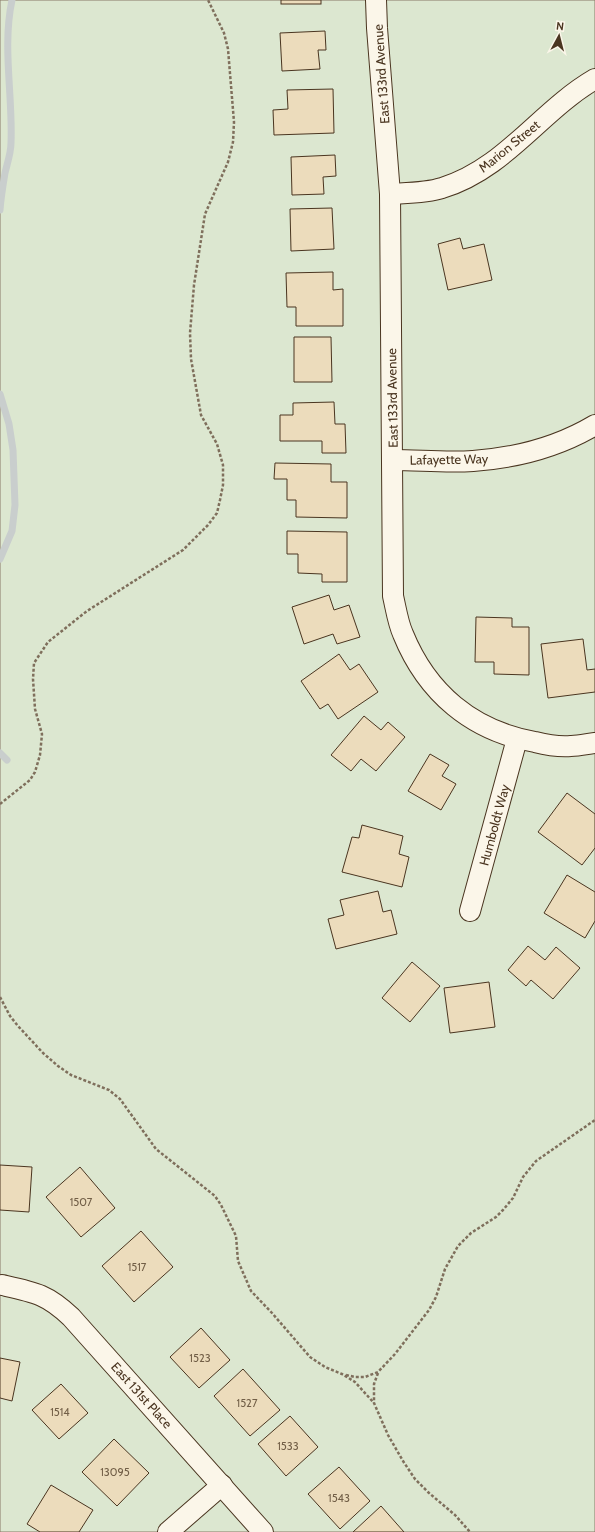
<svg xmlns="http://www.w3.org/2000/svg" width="595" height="1532" font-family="Cabin,sans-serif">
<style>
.green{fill:#dce7d0;stroke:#887966}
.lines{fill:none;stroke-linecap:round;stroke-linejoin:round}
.stream{stroke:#c9cecd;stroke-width:7}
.building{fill:#ecdcbc;stroke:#4a3520}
.minor-casing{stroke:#4a3520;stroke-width:22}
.path{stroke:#7f6f5c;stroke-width:2.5;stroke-dasharray:3 2;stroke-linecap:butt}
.minor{stroke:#fbf6e9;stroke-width:20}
.labels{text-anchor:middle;stroke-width:3;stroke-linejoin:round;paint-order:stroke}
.number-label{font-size:11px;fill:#725f47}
.street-label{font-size:13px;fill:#4a3520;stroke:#fbf6e9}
</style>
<rect width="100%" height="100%" fill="#fbf6e9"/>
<rect class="green" x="0" y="0" width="595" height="1532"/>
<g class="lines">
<g class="stream">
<path d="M 0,210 C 1,197 3,185 5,173 C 7,164 11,153 11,143 C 13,96 2,47 12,0"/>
<path d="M 0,394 L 9,424 L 13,450 L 15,505 L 12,531 L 0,559"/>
<path d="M 0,753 L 7,760"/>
</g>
</g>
<g class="building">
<rect x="281" y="0" width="40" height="4"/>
<path d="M 325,31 L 326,50 L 318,50 L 320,69 L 282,71 L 280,33 Z"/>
<path d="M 333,89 L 334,133 L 274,135 L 273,110 L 288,109 L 287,90 Z"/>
<path d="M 335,155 L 336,176 L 323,177 L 324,194 L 292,195 L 291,157 Z"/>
<path d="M 332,208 L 334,249 L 291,251 L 290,209 Z"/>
<path d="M 460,238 L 463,249 L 484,244 L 492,280 L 448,290 L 438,244 Z"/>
<path d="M 333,272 L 333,290 L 343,289 L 343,326 L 296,326 L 296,307 L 287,307 L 286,273 Z"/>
<path d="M 294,337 L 331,337 L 332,382 L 294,382 Z"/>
<path d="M 334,402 L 335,424 L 345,424 L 346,453 L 322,453 L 322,441 L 280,441 L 280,415 L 293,415 L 293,403 Z"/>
<path d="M 275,463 L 331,464 L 331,482 L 347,482 L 347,518 L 296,517 L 296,500 L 287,500 L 287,479 L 274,479 Z"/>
<path d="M 287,531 L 347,532 L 347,582 L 322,582 L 322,574 L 298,573 L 298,554 L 287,554 Z"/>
<path d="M 329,595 L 334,610 L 349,605 L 360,637 L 337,644 L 333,634 L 304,644 L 292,607 Z"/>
<path d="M 476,617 L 512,618 L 512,627 L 529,627 L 529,675 L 494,674 L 494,662 L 475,662 Z"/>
<path d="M 583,639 L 587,670 L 595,669 L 595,692 L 548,698 L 541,644 Z"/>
<path d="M 339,654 L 350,670 L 359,664 L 378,692 L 338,719 L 328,704 L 320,709 L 301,681 Z"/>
<path d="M 364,716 L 381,730 L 388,722 L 405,737 L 376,771 L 361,759 L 351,771 L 331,755 Z"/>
<path d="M 430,754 L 449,765 L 442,776 L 456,784 L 441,810 L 408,791 Z"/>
<path d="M 567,793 L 595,814 L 595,848 L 582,865 L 538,832 Z"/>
<path d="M 362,825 L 403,836 L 399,854 L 409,857 L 402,887 L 342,872 L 352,837 L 359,838 Z"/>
<path d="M 567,875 L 595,892 L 595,921 L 585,938 L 544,913 Z"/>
<path d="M 378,891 L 383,912 L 391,910 L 397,934 L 336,949 L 328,919 L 344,915 L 340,900 Z"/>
<path d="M 528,946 L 545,960 L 556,947 L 580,968 L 553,999 L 531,980 L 526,986 L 508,970 Z"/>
<path d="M 412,962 L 440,986 L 410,1022 L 382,998 Z"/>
<path d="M 489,982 L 495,1027 L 450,1033 L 444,988 Z"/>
<path d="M 0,1165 L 32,1167 L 29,1212 L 0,1210 Z"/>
<path d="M 80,1167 L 115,1208 L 81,1237 L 46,1197 Z"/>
<path d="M 141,1231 L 173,1267 L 134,1302 L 102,1266 Z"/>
<path d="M 201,1328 L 230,1360 L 199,1388 L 170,1357 Z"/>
<path d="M 0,1358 L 20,1362 L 12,1401 L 0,1398 Z"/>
<path d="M 243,1369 L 280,1410 L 250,1436 L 214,1396 Z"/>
<path d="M 61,1384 L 88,1413 L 59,1439 L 32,1410 Z"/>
<path d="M 290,1416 L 318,1447 L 286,1476 L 258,1444 Z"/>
<path d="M 114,1439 L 149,1473 L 117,1506 L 82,1472 Z"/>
<path d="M 339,1467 L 370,1501 L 340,1529 L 308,1494 Z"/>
<path d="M 51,1485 L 93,1510 L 79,1532 L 40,1532 L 27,1524 Z"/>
<path d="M 381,1506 L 404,1532 L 353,1532 Z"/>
</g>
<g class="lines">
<g class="minor-casing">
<g id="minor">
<path d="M 376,0 L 377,28 L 390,194 L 393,596 C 396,609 398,623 403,634 C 427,693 472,731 535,742 C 547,745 559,747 571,746 C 579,746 587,744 595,743"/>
<path d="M 390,194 C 406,193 427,193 442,188 C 505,169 540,111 595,79"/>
<path d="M 393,460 C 419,460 446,463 473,461 C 515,458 558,447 595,425"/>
<path d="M 470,911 L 517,739"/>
<path d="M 2,1285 C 34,1292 47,1294 71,1317 L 263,1532"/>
<path d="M 168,1532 L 222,1485"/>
</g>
</g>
<g class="path">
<path d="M 0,804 L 30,780 L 35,772 L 40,755 L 42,734 L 35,709 L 33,679 L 34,663 L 48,642 L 87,611 L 183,550 L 208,525 L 217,513 L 220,500 L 223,485 L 223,465 L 217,444 L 201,415 L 191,359 L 190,333 L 194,285 L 205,214 L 228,162 L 233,142 L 234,122 L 228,49 L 224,33 L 208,0"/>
<path d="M 0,997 L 10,1016 L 18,1026 L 43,1053 L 58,1066 L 71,1075 L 109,1090 L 120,1099 L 156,1149 L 215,1196 L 221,1205 L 236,1236 L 238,1261 L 251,1291 L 272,1313 L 310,1357 L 325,1367 L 342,1374 L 355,1382 L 374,1403"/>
<path d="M 378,1373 L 374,1384 L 374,1403 L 388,1435 L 403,1461 L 415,1479 L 429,1493 L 455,1515 L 470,1532"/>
<path d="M 346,1375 L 355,1377 L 365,1377 L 378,1372 L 395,1354 L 429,1310 L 436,1297 L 445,1269 L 458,1246 L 471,1233 L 496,1217 L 503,1210 L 513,1198 L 523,1177 L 536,1161 L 595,1120"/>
</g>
<use href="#minor" class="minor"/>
</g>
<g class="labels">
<g class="number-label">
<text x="81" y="1206">1507</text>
<text x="137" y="1271">1517</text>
<text x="200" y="1362">1523</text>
<text x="247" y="1407">1527</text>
<text x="60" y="1416">1514</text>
<text x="288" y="1450">1533</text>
<text x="115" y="1476">13095</text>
<text x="339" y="1502">1543</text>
</g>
<g class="street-label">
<text transform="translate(381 74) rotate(-94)" y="5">East 133rd Avenue</text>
<text transform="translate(509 146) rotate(-39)" y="5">Marion Street</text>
<text transform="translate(392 398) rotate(-91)" y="5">East 133rd Avenue</text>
<text transform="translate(449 459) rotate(-1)" y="5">Lafayette Way</text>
<text transform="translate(494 825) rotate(-75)" y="5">Humboldt Way</text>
<text transform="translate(142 1395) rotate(48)" y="5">East 131st Place</text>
</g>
</g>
<g transform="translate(559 36) rotate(7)" stroke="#fbf6e9" stroke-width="3" paint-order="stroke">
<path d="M0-3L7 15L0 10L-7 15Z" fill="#4a3520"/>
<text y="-6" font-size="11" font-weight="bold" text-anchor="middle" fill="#4a3520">N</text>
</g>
</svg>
